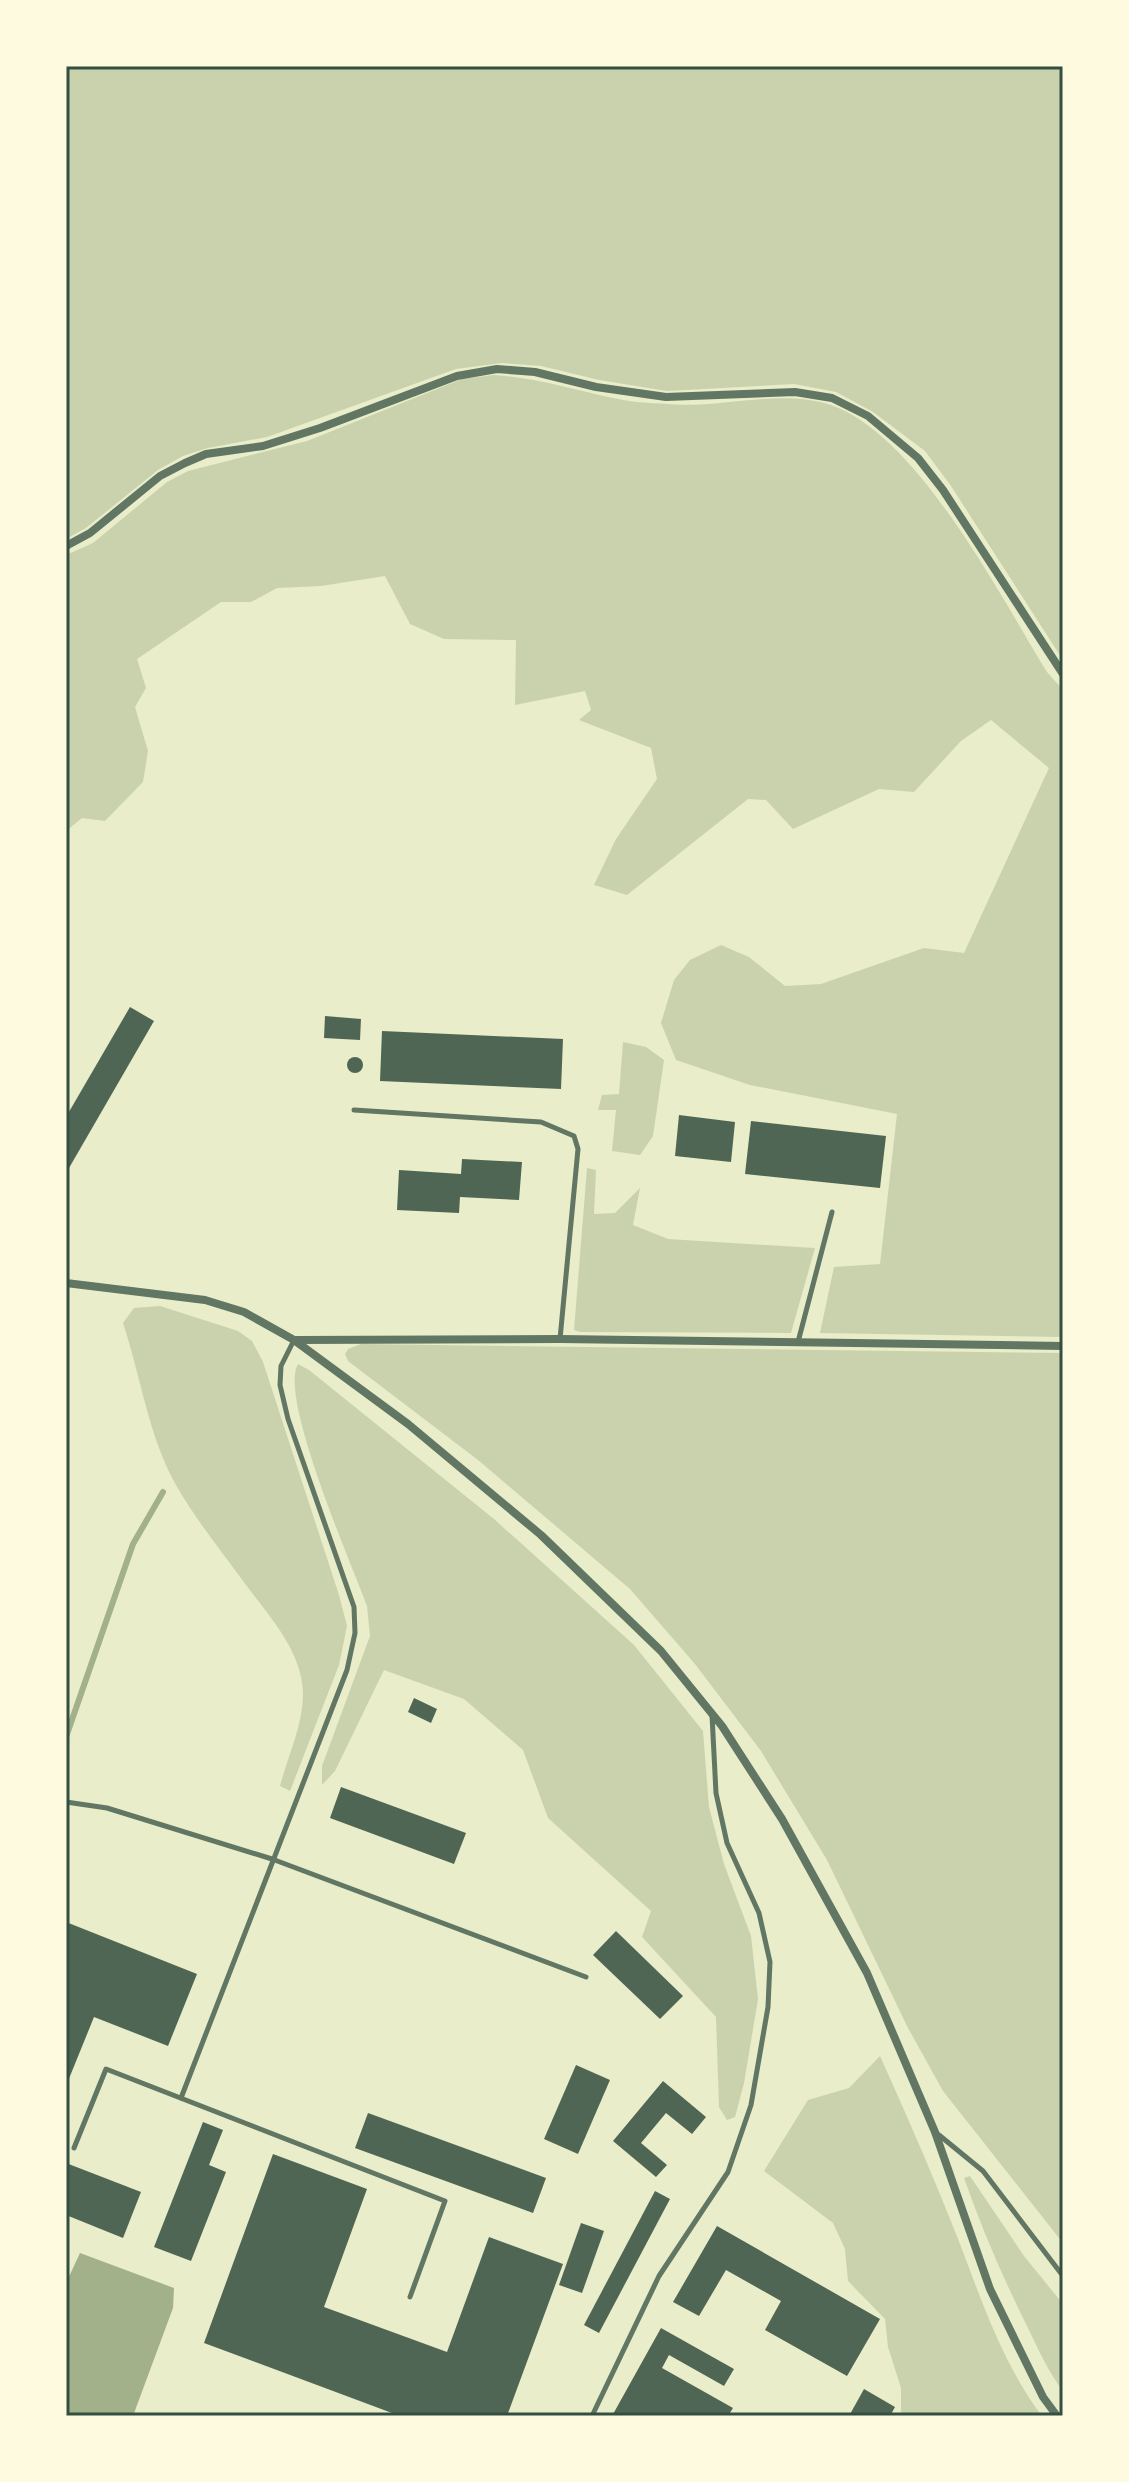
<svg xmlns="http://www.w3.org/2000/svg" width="1129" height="2482" font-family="Quicksand,sans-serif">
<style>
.green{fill:#cad2ad}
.water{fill:#a3b18a}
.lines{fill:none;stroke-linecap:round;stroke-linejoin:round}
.stream{stroke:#a3b18a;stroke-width:6}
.building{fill:#4f6655}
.service{stroke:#617663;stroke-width:5}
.minor{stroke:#617663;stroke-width:8}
.neatline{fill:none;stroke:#344e41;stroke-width:3}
</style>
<rect width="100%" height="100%" fill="#e9edc9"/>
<g class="green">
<path d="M 66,66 L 1063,66 L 1063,660 L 951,486 L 925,451 L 873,412 L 836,392 L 794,384 L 667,391 L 599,380 L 541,366 L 502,363 L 456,369 L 267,437 L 208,448 L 183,456 L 158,470 L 86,528 L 66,539 Z"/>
<path d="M 494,375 C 537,378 571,389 613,398 C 630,402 650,403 667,404 C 721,409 779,388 831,405 C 918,435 1000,596 1047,672 L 1063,690 L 1063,1337 L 820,1333 L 834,1267 L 880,1264 L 897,1114 L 750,1085 L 676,1060 L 661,1023 L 674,980 L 690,960 L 721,945 L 749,957 L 785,986 L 821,984 L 924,948 L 964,953 L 1049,768 L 991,720 L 961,741 L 914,792 L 879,789 L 793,829 L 766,800 L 748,799 L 627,895 L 594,885 L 616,839 L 657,779 L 651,748 L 579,720 L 591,710 L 585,691 L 515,705 L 516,640 L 444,639 L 410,624 L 385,576 L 321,586 L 277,588 L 251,602 L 221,602 L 137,659 L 146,688 L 135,707 L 148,751 L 143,782 L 105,821 L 82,818 L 66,831 L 66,555 L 93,543 L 167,482 L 188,471 L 307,441 L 462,379 Z"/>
<path d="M 623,1042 L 646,1047 L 664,1060 L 653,1136 L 640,1155 L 612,1151 L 616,1110 L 598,1110 L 602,1095 L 619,1094 Z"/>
<path d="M 587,1168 L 596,1170 L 594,1214 L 615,1213 L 640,1188 L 633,1225 L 668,1239 L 815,1248 L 791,1333 L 580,1332 L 574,1330 Z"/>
<path d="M 160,1306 L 238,1331 L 252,1341 L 263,1362 L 339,1595 L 347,1626 L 339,1665 L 290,1791 L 280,1786 C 288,1755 304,1723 303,1691 C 301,1650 269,1616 246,1585 C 222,1552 196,1520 176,1485 C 148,1435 141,1377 123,1323 L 134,1308 Z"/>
<path d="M 361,1344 L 1063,1353 L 1063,2243 L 943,2091 L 908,2028 L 827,1860 L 761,1751 L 695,1664 L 630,1589 L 478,1460 L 348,1361 L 345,1354 L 348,1349 Z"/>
<path d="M 298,1364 L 309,1370 L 494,1519 L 634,1645 L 703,1731 L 709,1807 L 724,1864 L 751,1936 L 758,1999 L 744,2083 L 735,2117 L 727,2120 L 719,2107 L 716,2017 L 642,1937 L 651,1911 L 548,1818 L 523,1750 L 464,1699 L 384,1670 L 335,1771 L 322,1785 L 322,1766 L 370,1636 L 367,1606 C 352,1565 278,1396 298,1364 Z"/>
<path d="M 880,2056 C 908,2118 935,2180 960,2244 C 982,2302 1004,2366 1042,2416 L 904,2416 L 901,2413 L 901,2388 L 888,2347 L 885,2319 L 848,2281 L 845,2249 L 833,2223 L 764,2171 L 808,2100 L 849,2088 Z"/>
<path d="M 970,2176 L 1024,2256 L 1063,2304 L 1063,2391 C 1048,2371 1038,2349 1027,2326 C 1003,2278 982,2229 964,2178 Z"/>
</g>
<path class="water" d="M 80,2253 L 174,2288 L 173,2308 L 133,2416 L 66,2416 L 66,2283 Z"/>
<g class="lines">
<path class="stream" d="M 66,1737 L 133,1544 L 163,1492"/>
</g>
<g class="building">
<path d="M 130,1007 L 154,1021 L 69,1168 L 66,1166 L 66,1117 Z"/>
<path d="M 325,1016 L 361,1019 L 360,1040 L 324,1038 Z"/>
<path d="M 382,1031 L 563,1039 L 561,1089 L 380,1081 Z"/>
<circle cx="355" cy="1065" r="8"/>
<path d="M 679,1115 L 735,1122 L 731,1162 L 675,1156 Z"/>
<path d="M 751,1121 L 886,1136 L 880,1188 L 745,1174 Z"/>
<path d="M 462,1159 L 522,1162 L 519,1200 L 460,1197 L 459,1213 L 397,1210 L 399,1170 L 461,1174 Z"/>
<path d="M 414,1698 L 437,1709 L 431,1723 L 408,1712 Z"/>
<path d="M 341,1787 L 466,1833 L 454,1864 L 330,1818 Z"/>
<path d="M 66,1922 L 197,1974 L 168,2046 L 94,2017 L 66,2086 Z"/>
<path d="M 616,1931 L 683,1996 L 660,2019 L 593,1955 Z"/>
<path d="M 576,2065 L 610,2080 L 578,2154 L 544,2139 Z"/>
<path d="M 663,2081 L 706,2117 L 692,2134 L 666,2113 L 641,2143 L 667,2165 L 656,2177 L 613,2141 Z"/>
<path d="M 368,2113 L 546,2178 L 533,2213 L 355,2148 Z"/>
<path d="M 203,2122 L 223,2130 L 209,2165 L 226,2172 L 191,2261 L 154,2247 Z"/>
<path d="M 273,2154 L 367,2189 L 324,2307 L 447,2352 L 489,2237 L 563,2264 L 507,2416 L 400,2416 L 204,2343 Z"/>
<path d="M 66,2163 L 141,2192 L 123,2238 L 66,2215 Z"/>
<path d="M 655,2191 L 670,2199 L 599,2333 L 584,2325 Z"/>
<path d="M 581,2223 L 604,2231 L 582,2293 L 559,2285 Z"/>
<path d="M 717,2226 L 880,2319 L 847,2376 L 765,2330 L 781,2301 L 726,2270 L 699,2316 L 673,2302 Z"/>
<path d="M 661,2328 L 734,2369 L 724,2386 L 669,2355 L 662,2368 L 733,2408 L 728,2416 L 612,2416 Z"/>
<path d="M 864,2389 L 895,2407 L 890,2416 L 849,2416 Z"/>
</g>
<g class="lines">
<g class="service">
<path d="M 354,1110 L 541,1122 L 574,1136 L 578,1149 L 560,1339"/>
<path d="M 798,1342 L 832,1212"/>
<path d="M 66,1802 L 107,1808 L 272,1859 L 586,1977"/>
<path d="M 181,2098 L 347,1670 L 355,1633 L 354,1607 L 288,1419 L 280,1385 L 281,1366 L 294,1340"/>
<path d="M 939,2135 L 983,2171 L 1063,2276"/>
<path d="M 74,2148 L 106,2069 L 445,2201 L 410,2297"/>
<path d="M 592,2416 L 659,2276 L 728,2172 L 751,2105 L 768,2007 L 770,1962 L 759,1913 L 727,1843 L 716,1793 L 712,1715"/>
</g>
<g class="minor">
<path d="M 66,546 L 90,533 L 160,476 L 185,463 L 206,454 L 263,446 L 320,428 L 457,376 L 497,369 L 535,372 L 596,387 L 666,397 L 795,392 L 832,398 L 868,416 L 918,458 L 943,490 L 1063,674"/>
<path d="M 66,1283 L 205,1300 L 244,1312 L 294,1340 L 408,1424 L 541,1535 L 661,1651 L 722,1726 L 782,1819 L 867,1973 L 935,2132 L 990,2289 L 1043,2397 L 1057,2416"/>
<path d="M 295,1340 L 560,1339 L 1063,1346"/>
</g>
</g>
<rect width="1129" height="2482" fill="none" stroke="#fefae0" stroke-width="136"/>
<rect x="68" y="68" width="993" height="2346" class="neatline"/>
</svg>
